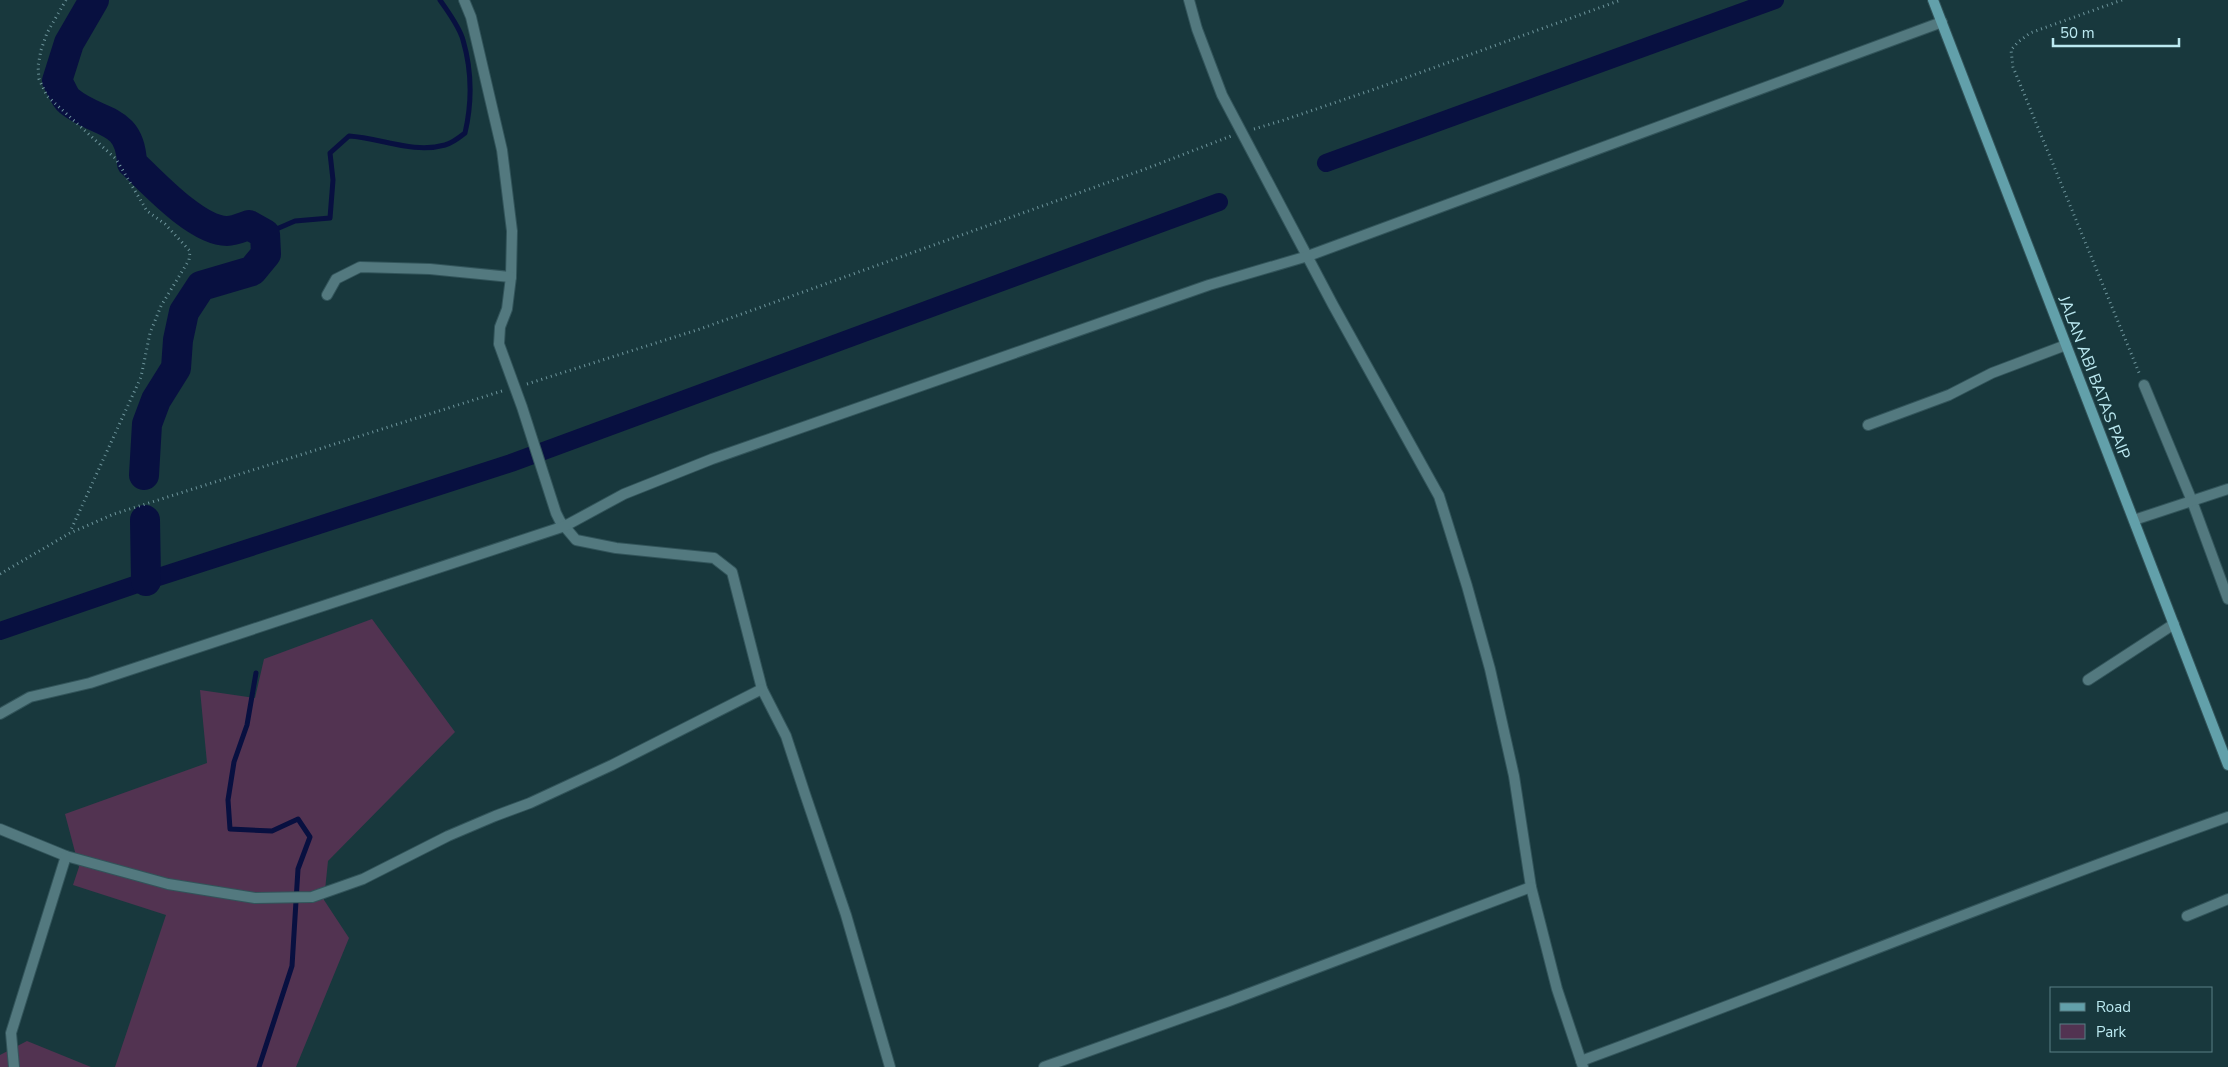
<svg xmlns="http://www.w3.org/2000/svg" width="2228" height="1067" font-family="'Nunito Sans',sans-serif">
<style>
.green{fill:#523351}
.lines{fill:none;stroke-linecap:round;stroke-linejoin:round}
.stream{stroke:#081040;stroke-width:5}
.canal{stroke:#081040;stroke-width:18}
.river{stroke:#081040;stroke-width:30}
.lane-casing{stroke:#32545a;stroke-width:12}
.street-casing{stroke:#32545a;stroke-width:12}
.secondary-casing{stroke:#32545a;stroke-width:12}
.path{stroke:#6e959c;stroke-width:3;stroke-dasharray:1 4;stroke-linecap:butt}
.lane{stroke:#53797f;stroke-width:10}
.street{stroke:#53797f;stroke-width:10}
.secondary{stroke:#62a0aa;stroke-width:10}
.labels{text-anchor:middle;stroke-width:4;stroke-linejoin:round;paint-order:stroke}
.street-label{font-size:16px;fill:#bbe9f1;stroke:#18383d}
</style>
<rect width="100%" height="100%" fill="#18383d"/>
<g class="green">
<path d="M 372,619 L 455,732 L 328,861 L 324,900 L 349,938 L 296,1067 L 115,1067 L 166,915 L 73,885 L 79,867 L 65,814 L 207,763 L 200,690 L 255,698 L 264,659 Z"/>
<path d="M 27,1041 L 91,1067 L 0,1067 L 0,1055 Z"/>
</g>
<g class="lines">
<g class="stream">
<path d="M 265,234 L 295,221 L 330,218 L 333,180 L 330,153 L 349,136 C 381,138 413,154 445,145 C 452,143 460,137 465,133 C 472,103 472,71 463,40 C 459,26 448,12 440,0"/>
<path d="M 256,673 L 247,725 L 234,762 L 228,800 L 230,829 L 272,831 L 298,819 L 310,837 L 298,869 L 292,966 L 259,1067"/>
</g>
<g class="canal">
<path d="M 1326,163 L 1775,0"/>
<path d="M 0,631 L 146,581 L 511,463 L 1219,202"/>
</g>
<g class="river">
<path d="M 94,0 L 69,43 L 57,81 C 61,87 64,97 69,101 C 98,125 130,116 132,163 C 153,183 197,231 227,231 C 234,231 243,227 249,225 L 265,234 L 266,254 L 252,271 L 201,286 L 184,312 L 178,340 L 176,368 L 156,400 L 147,424 L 144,475"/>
<path d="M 145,520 L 146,581"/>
</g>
<g class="lane-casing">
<g id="lane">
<path d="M 2144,385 L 2192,501 L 2228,599"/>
<path d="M 2134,520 L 2228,489"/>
</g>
</g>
<g class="street-casing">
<g id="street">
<path d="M 464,0 L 471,17 L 502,150 L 512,231 L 511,277 L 507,309 L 500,327 L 499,344 L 522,407 L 556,513 L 560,521 L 576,540 L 616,548 L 714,558 L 732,572 L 762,689 L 786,736 L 805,794 L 846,915 L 890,1067"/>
<path d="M 1189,0 L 1197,29 L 1222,95 L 1333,305 L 1439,496 L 1467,586 L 1490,669 L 1514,776 L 1531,887 L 1557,989 L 1583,1067"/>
<path d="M 327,295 L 336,279 L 360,267 L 430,269 L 511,277"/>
<path d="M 1868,425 L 1949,395 L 1992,373 L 2066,345"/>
<path d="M 2088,680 L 2174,624"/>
<path d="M 0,714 L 30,697 L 90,683 L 565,526 L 624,494 L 712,459 L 1209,285 L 1308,256 L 1942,22"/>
<path d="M 0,829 L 66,856 L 168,884 L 255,898 L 312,897 L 363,879 L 448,836 L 495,816 L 530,803 L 612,765 L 762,689"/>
<path d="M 2187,916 L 2228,899"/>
<path d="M 1581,1061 C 1797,981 2011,894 2228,817"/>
<path d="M 14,1067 L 11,1033 L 66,856"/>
<path d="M 1044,1067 L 1229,1001 L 1531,887"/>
</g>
</g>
<g class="secondary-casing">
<path id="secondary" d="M 1933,0 L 2228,765"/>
</g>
<g class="path">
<path d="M 66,0 L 47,33 L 41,50 L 38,66 L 39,79 L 47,96 L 116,159 L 147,211 L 165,224 L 190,251 L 189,260 L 161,306 L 150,333 L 141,377 L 70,532"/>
<path d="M 2122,0 L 2030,33 L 2018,42 L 2011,50 L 2013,67 L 2140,375"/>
<path d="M 1254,129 L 1284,120 L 1372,90 L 1621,0"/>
<path d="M 527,384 L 700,329 L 1148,168 L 1231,136"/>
<path d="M 0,574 L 70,533 L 114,514 L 502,391"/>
</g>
<use href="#lane" class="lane"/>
<use href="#street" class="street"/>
<use href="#secondary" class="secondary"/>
</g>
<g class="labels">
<g class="street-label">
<text transform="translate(2095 377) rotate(69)" y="6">JALAN ABI BATAS PAIP</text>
</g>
</g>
<rect x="2050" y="987" width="162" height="65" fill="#18383d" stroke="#597f85"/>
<rect x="2060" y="1003" width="25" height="8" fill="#62a0aa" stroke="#597f85"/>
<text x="2096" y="1012" font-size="15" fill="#bbe9f1">Road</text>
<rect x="2060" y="1024" width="25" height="15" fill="#523351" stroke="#597f85"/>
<text x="2096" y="1037" font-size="15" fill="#bbe9f1">Park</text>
<path d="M2053 38v8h126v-8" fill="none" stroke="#bbe9f1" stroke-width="2.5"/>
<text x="2060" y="38" font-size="15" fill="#bbe9f1" stroke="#18383d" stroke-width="4" paint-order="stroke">50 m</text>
</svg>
